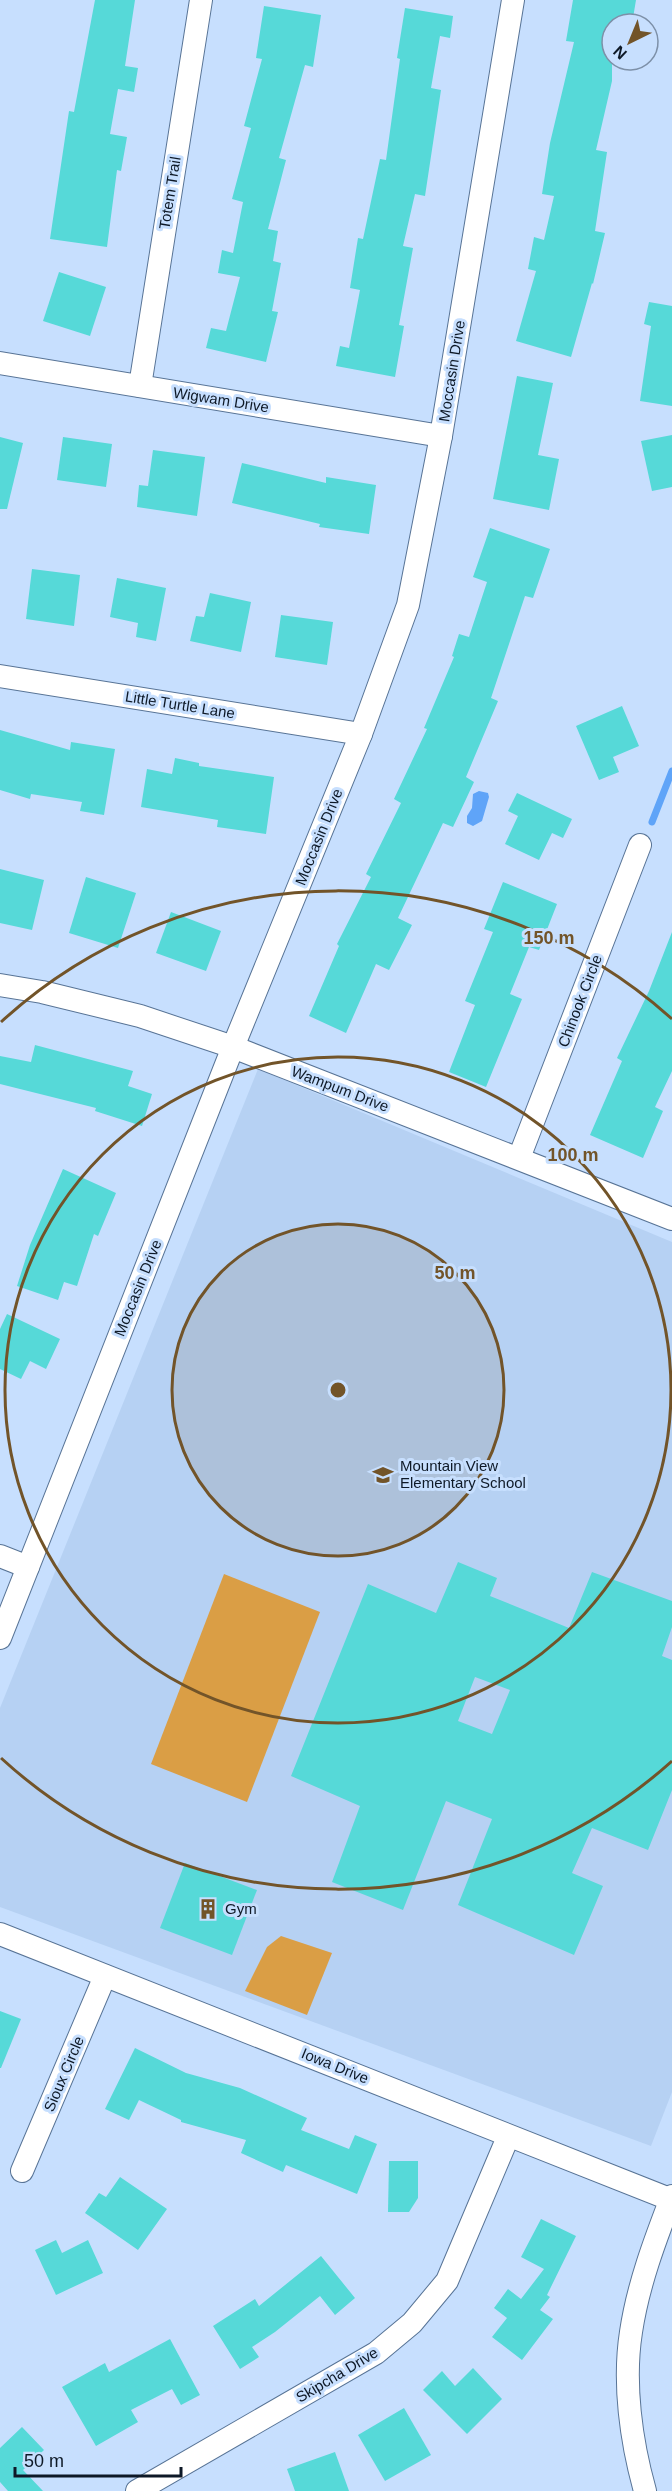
<svg xmlns="http://www.w3.org/2000/svg" width="672" height="2491" font-family="Helvetica,sans-serif">
<style>
.built{fill:#b6d1f3}
.green{fill:#da9e45}
.water{fill:#5fa4f8}
.lines{fill:none;stroke-linecap:round;stroke-linejoin:round}
.stream{stroke:#5fa4f8;stroke-width:7}
.building{fill:#56d9d8;fill-rule:evenodd}
.minor-casing{stroke:#587496;stroke-width:24}
.minor{stroke:#fff;stroke-width:22}
.ring{fill:none;stroke:#725429;stroke-width:3}
.labels{text-anchor:middle;stroke-width:6;stroke-linejoin:round;paint-order:stroke}
.street-label{font-size:15px;fill:#0e1927;stroke:#c7dffe}
.poi-label{font-size:15px;fill:#0e1927;stroke:#c7dffe;text-anchor:start}
.centre{fill:#725429;stroke:#c7dffe;stroke-width:3}
.ring-label{font-size:18px;text-anchor:middle;font-weight:bold;fill:#725429;stroke:#c7dffe;stroke-width:6;stroke-linejoin:round;paint-order:stroke}
</style>
<rect width="100%" height="100%" fill="#c7dffe"/>
<path class="built" d="M 258,1069 L 672,1242 L 672,2092 L 651,2146 L 0,1907 L 0,1708 Z"/>
<g class="green">
<path d="M 224,1574 L 320,1612 L 247,1802 L 151,1764 Z"/>
<path d="M 281,1936 L 332,1953 L 307,2015 L 245,1991 L 267,1947 Z"/>
</g>
<path class="water" d="M 479,791 L 488,793 L 489,797 L 482,821 L 473,826 L 467,823 L 467,816 L 472,808 L 473,794 Z"/>
<g class="lines">
<path class="stream" d="M 652,822 L 672,771"/>
</g>
<g class="building">
<path d="M 95,0 L 135,0 L 125,66 L 138,68 L 134,92 L 118,89 L 110,134 L 127,137 L 121,171 L 117,170 L 107,247 L 50,239 L 69,111 L 74,112 Z"/>
<path d="M 573,0 L 636,0 L 632,24 L 612,24 L 612,81 L 596,150 L 607,152 L 595,231 L 605,233 L 593,284 L 592,283 L 571,357 L 516,341 L 536,271 L 528,269 L 534,237 L 544,240 L 554,196 L 542,194 L 550,143 L 574,42 L 566,41 Z"/>
<path d="M 264,6 L 321,15 L 313,67 L 305,65 L 279,158 L 286,160 L 268,229 L 278,231 L 273,261 L 281,263 L 272,311 L 278,312 L 266,362 L 206,348 L 211,328 L 226,331 L 240,277 L 218,273 L 222,250 L 233,253 L 243,202 L 232,199 L 251,128 L 244,126 L 262,59 L 256,58 Z"/>
<path d="M 405,8 L 453,16 L 450,38 L 440,36 L 431,88 L 441,90 L 425,196 L 415,194 L 403,246 L 413,248 L 399,325 L 404,326 L 395,377 L 336,366 L 340,346 L 349,348 L 360,290 L 350,288 L 358,238 L 363,239 L 380,159 L 386,160 L 400,59 L 397,58 Z"/>
<path d="M 59,272 L 106,287 L 90,336 L 43,321 Z"/>
<path d="M 649,302 L 672,306 L 672,406 L 640,401 L 651,326 L 644,324 Z"/>
<path d="M 517,376 L 553,383 L 538,455 L 559,459 L 549,510 L 493,499 Z"/>
<path d="M 672,435 L 672,487 L 652,491 L 641,441 Z"/>
<path d="M 0,437 L 23,443 L 7,509 L 0,509 Z"/>
<path d="M 63,437 L 112,444 L 106,487 L 57,480 Z"/>
<path d="M 153,450 L 205,457 L 197,516 L 137,507 L 139,485 L 148,486 Z"/>
<path d="M 242,463 L 326,483 L 326,477 L 376,485 L 369,534 L 319,527 L 320,524 L 232,503 Z"/>
<path d="M 490,528 L 550,549 L 533,598 L 525,596 L 491,698 L 498,701 L 466,777 L 474,782 L 453,827 L 443,823 L 398,918 L 412,925 L 389,970 L 376,964 L 346,1033 L 309,1016 L 339,946 L 337,944 L 371,877 L 366,874 L 401,803 L 394,799 L 427,729 L 424,728 L 454,657 L 452,656 L 459,634 L 469,637 L 487,582 L 473,577 Z"/>
<path d="M 32,569 L 80,575 L 74,626 L 26,619 Z"/>
<path d="M 117,578 L 166,588 L 156,641 L 136,637 L 138,623 L 110,617 Z"/>
<path d="M 210,593 L 251,602 L 241,652 L 190,641 L 196,616 L 204,617 Z"/>
<path d="M 281,615 L 333,622 L 327,665 L 275,657 Z"/>
<path d="M 622,706 L 639,746 L 613,757 L 619,772 L 599,780 L 576,726 Z"/>
<path d="M 0,730 L 70,750 L 71,742 L 115,749 L 104,815 L 80,811 L 82,802 L 31,794 L 30,799 L 0,790 Z"/>
<path d="M 175,758 L 199,763 L 199,766 L 274,777 L 266,834 L 217,827 L 218,820 L 141,807 L 147,769 L 172,774 Z"/>
<path d="M 517,793 L 572,819 L 563,838 L 552,833 L 539,860 L 505,844 L 518,816 L 508,811 Z"/>
<path d="M 0,869 L 44,880 L 32,930 L 0,923 Z"/>
<path d="M 86,877 L 136,893 L 118,948 L 69,933 Z"/>
<path d="M 503,882 L 557,904 L 539,950 L 529,947 L 510,994 L 522,999 L 486,1087 L 449,1072 L 475,1005 L 465,1001 L 493,932 L 484,929 Z"/>
<path d="M 171,912 L 221,931 L 206,971 L 156,953 Z"/>
<path d="M 672,932 L 672,1071 L 655,1107 L 663,1111 L 643,1158 L 590,1135 L 622,1061 L 617,1058 L 649,991 Z"/>
<path d="M 35,1045 L 133,1071 L 128,1086 L 152,1094 L 142,1126 L 95,1111 L 96,1108 L 0,1084 L 0,1056 L 31,1062 Z"/>
<path d="M 63,1169 L 116,1193 L 98,1236 L 94,1234 L 77,1286 L 64,1282 L 58,1300 L 17,1286 L 30,1245 Z"/>
<path d="M 7,1314 L 60,1339 L 46,1369 L 30,1361 L 21,1379 L 0,1369 L 0,1329 Z"/>
<path d="M 458,1562 L 497,1578 L 490,1596 L 569,1628 L 592,1572 L 672,1601 L 672,1627 L 662,1656 L 672,1660 L 672,1790 L 648,1850 L 592,1828 L 572,1873 L 603,1886 L 574,1955 L 458,1905 L 492,1819 L 446,1801 L 403,1910 L 332,1882 L 360,1806 L 291,1776 L 368,1584 L 436,1613 ZM 475,1677 L 510,1690 L 492,1734 L 458,1721 Z"/>
<path d="M 185,1863 L 257,1890 L 232,1955 L 160,1928 Z"/>
<path d="M 0,2011 L 21,2019 L 1,2068 L 0,2068 Z"/>
<path d="M 135,2048 L 186,2073 L 240,2088 L 307,2118 L 301,2130 L 349,2149 L 355,2135 L 377,2144 L 357,2194 L 286,2165 L 283,2172 L 241,2153 L 246,2140 L 181,2122 L 181,2120 L 139,2100 L 129,2120 L 105,2109 Z"/>
<path d="M 389,2161 L 418,2161 L 418,2198 L 409,2212 L 388,2212 Z"/>
<path d="M 120,2177 L 167,2209 L 138,2250 L 85,2213 L 99,2193 L 106,2197 Z"/>
<path d="M 541,2219 L 576,2236 L 547,2295 L 550,2297 L 540,2310 L 553,2319 L 522,2360 L 492,2337 L 507,2318 L 494,2308 L 508,2289 L 521,2299 L 544,2269 L 521,2257 Z"/>
<path d="M 56,2240 L 62,2253 L 88,2240 L 103,2273 L 56,2295 L 35,2250 Z"/>
<path d="M 321,2256 L 355,2298 L 335,2315 L 320,2296 L 275,2332 L 252,2347 L 259,2357 L 240,2369 L 213,2326 L 255,2299 L 259,2306 Z"/>
<path d="M 170,2339 L 200,2395 L 181,2405 L 172,2389 L 131,2410 L 138,2422 L 96,2446 L 62,2387 L 105,2363 L 109,2372 Z"/>
<path d="M 473,2368 L 502,2399 L 467,2434 L 423,2390 L 442,2371 L 455,2386 Z"/>
<path d="M 404,2408 L 431,2455 L 385,2481 L 358,2435 Z"/>
<path d="M 22,2427 L 44,2450 L 23,2470 L 43,2491 L 8,2491 L 0,2482 L 0,2448 Z"/>
<path d="M 335,2452 L 349,2491 L 295,2491 L 287,2469 Z"/>
</g>
<g class="lines">
<g class="minor-casing">
<g id="minor">
<path d="M 0,363 L 441,436"/>
<path d="M 140,386 L 201,0"/>
<path d="M 0,676 L 361,734"/>
<path d="M 0,985 L 42,992 L 140,1016 L 233,1047 L 672,1219"/>
<path d="M 519,1158 L 640,845"/>
<path d="M 0,1556 L 28,1567"/>
<path d="M 0,1638 L 233,1047 L 361,734 L 408,605 L 441,436 L 513,0"/>
<path d="M 0,1934 L 672,2200"/>
<path d="M 22,2171 L 105,1976"/>
<path d="M 137,2491 L 376,2353 L 412,2323 L 447,2281 L 508,2137"/>
<path d="M 645,2491 C 631,2441 623,2383 631,2332 C 638,2285 655,2240 672,2196"/>
</g>
</g>
<use href="#minor" class="minor"/>
</g>
<circle cx="338" cy="1390" r="166" fill="#725429" fill-opacity=".12"/>
<g class="ring">
<circle cx="338" cy="1390" r="166"/>
<circle cx="338" cy="1390" r="333"/>
<path d="M672 1761A499 499 0 0 1 1 1758M1 1022A499 499 0 0 1 672 1019"/>
</g>
<defs>
<g id="school-bare" transform="scale(1.62)"><path d="M0-5L7-2L0 1L-7-2ZM-4 1L0 2.5L4 1V4Q0 6-4 4Z" fill="#725429" stroke="#c7dffe" stroke-width="2.5" paint-order="stroke"/></g>
<g id="building-bare" transform="scale(1.62)"><path d="M-4-6H4V6H1V3H-1V6H-4ZM-2.5-4.3h1.7v1.8h-1.7ZM.8-4.3h1.7v1.8H.8ZM-2.5-1h1.7V.8h-1.7ZM.8-1h1.7V.8H.8Z" fill="#725429" stroke="#c7dffe" stroke-width="2.5" paint-order="stroke"/></g>
</defs>
<g fill-rule="evenodd">
<use href="#school-bare" x="383" y="1475"/>
<use href="#building-bare" x="208" y="1909"/>
</g>
<g class="labels">
<g class="street-label">
<text transform="translate(170 193) rotate(-81)" y="5">Totem Trail</text>
<text transform="translate(452 371) rotate(-81)" y="5">Moccasin Drive</text>
<text transform="translate(221 400) rotate(9)" y="5">Wigwam Drive</text>
<text transform="translate(180 705) rotate(9)" y="5">Little Turtle Lane</text>
<text transform="translate(319 837) rotate(-68)" y="5">Moccasin Drive</text>
<text transform="translate(580 1001) rotate(-69)" y="5">Chinook Circle</text>
<text transform="translate(340 1089) rotate(21)" y="5">Wampum Drive</text>
<text transform="translate(138 1288) rotate(-68)" y="5">Moccasin Drive</text>
<text transform="translate(335 2066) rotate(22)" y="5">Iowa Drive</text>
<text transform="translate(64 2074) rotate(-67)" y="5">Sioux Circle</text>
<text transform="translate(337 2375) rotate(-31)" y="5">Skipcha Drive</text>
</g>
<g class="poi-label">
<text x="400" y="1471">Mountain View<tspan x="400" dy="17">Elementary School</tspan></text>
<text x="225" y="1914">Gym</text>
</g>
</g>
<circle cx="338" cy="1390" r="9" class="centre"/>
<g class="ring-label">
<text x="549" y="944">150 m</text>
<text x="573" y="1161">100 m</text>
<text x="455" y="1279">50 m</text>
</g>
<g transform="translate(630 42) rotate(223)"><circle r="28" fill="#c7dffe" stroke="#7d90a8" stroke-width="1.5"/>
<path d="M0-4.5L10 22L0 15L-10 22Z" fill="#725429"/>
<text y="-9" font-size="16" font-weight="bold" text-anchor="middle" fill="#0e1927">N</text>
</g>
<path d="M15 2467v9h166v-9" fill="none" stroke="#0e1927" stroke-width="3"/>
<text x="24" y="2467" font-size="18" fill="#0e1927" stroke="#c7dffe" stroke-width="4.5" paint-order="stroke">50 m</text>
</svg>
